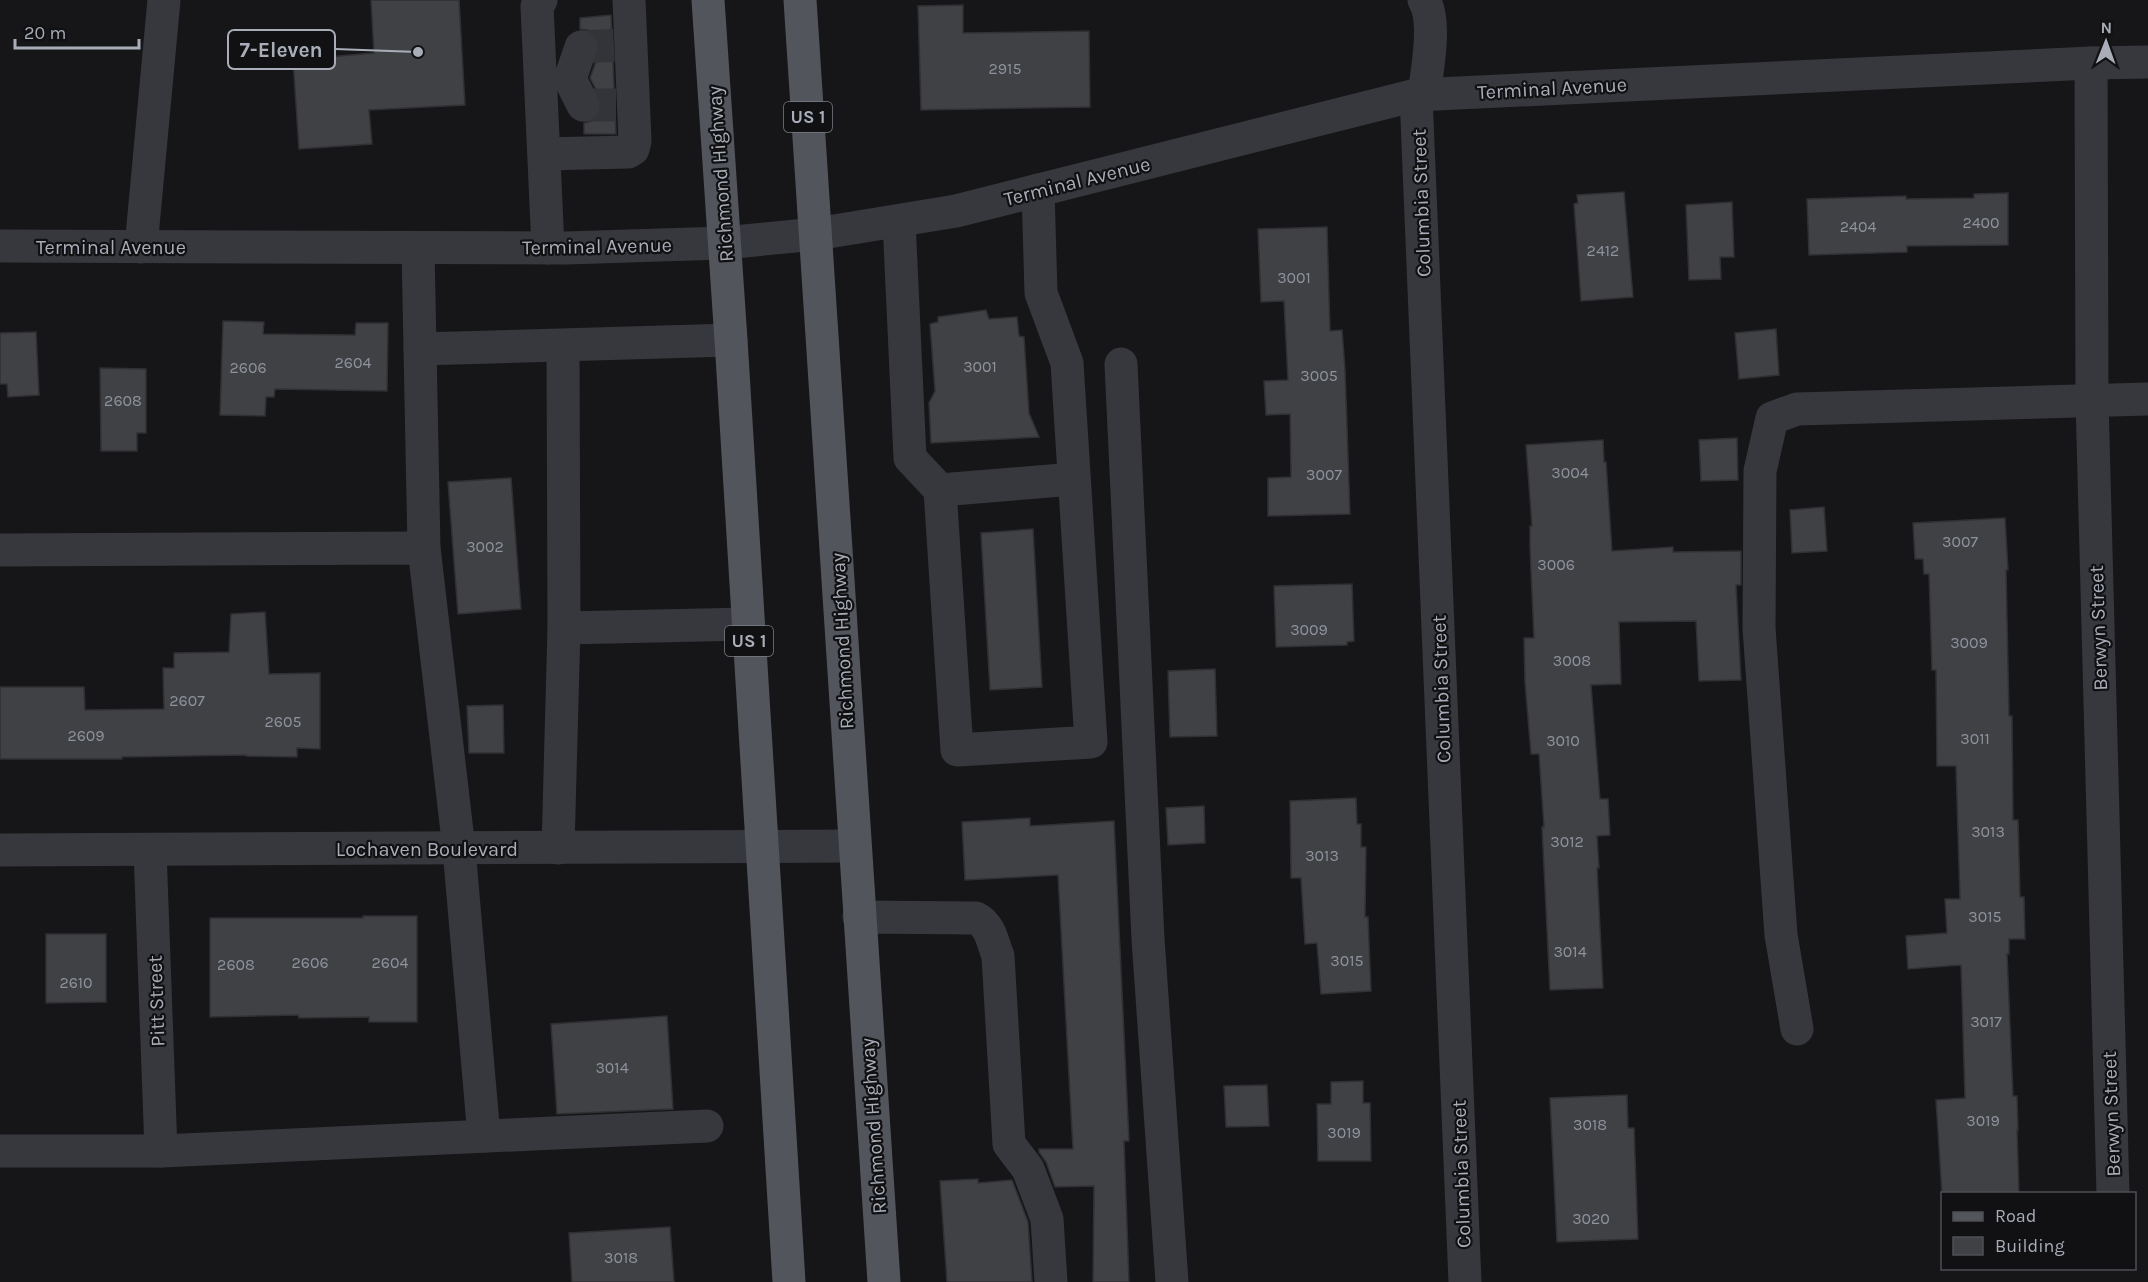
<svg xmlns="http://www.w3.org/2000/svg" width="2148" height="1282" font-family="Karla,sans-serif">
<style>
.building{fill:#404145;stroke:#303034;stroke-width:1.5}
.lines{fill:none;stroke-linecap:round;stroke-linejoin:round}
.minor-tunnel{stroke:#333438;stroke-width:33;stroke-dasharray:33 16;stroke-linecap:butt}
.minor{stroke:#37383d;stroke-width:33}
.major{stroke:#53555c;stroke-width:33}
.labels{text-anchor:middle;stroke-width:4.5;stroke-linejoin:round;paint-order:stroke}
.number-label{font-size:16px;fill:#8e929b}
.shield{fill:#111113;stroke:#7b7e86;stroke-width:1.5}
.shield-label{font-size:18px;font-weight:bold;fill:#a8adb8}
.street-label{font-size:20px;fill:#a8adb8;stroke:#111113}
.leader{fill:none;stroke:#a8adb8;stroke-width:2}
.callout-dot{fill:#a8adb8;stroke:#111113;stroke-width:2}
.callout{fill:#111113;stroke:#a8adb8;stroke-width:2}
.callout-label{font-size:21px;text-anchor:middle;font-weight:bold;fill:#a8adb8}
</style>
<rect width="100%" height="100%" fill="#161618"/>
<g class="building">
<path d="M 371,0 L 459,0 L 465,105 L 369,110 L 372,144 L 299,149 L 293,60 L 374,53 Z"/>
<path d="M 963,5 L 963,33 L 1089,31 L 1090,107 L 921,110 L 918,6 Z"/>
<path d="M 611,15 L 616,134 L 584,134 L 584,123 L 592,121 L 598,116 L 602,107 L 600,97 L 590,78 L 599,53 L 599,44 L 595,34 L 588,30 L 580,29 L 580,18 Z"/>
<path d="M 1624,192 L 1633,297 L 1581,301 L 1574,204 L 1578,203 L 1577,195 Z"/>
<path d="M 2008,193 L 2008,245 L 1907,246 L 1907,252 L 1809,255 L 1807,199 L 1906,196 L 1906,199 L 1974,198 L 1974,194 Z"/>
<path d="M 1732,202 L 1734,257 L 1720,257 L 1721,279 L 1689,280 L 1686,205 Z"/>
<path d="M 1327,227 L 1330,331 L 1342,330 L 1345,369 L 1350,514 L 1268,516 L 1268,478 L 1291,477 L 1290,414 L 1266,415 L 1264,381 L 1288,380 L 1284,301 L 1261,302 L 1258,229 Z"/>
<path d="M 986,310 L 989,319 L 1017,317 L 1019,336 L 1024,337 L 1029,413 L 1039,437 L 931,443 L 929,403 L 935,391 L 930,324 L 938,322 L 938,317 Z"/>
<path d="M 223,321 L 264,322 L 263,334 L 355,335 L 356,323 L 388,323 L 387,391 L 275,389 L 274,397 L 266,397 L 265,416 L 220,415 Z"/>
<path d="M 1776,329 L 1779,375 L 1739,379 L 1735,333 Z"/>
<path d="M 36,332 L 39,395 L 8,397 L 7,384 L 0,384 L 0,333 Z"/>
<path d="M 100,368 L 146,369 L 146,433 L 137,433 L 137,451 L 101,451 Z"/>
<path d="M 1737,438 L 1738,480 L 1701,481 L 1699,440 Z"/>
<path d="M 1603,440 L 1604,462 L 1606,462 L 1612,551 L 1673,547 L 1673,552 L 1741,551 L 1741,585 L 1736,585 L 1741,680 L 1699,681 L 1696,621 L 1619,622 L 1621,684 L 1591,685 L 1600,799 L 1608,799 L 1610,835 L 1597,836 L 1599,868 L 1597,868 L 1603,988 L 1550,990 L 1542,827 L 1544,827 L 1539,754 L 1531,754 L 1525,682 L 1524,638 L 1534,638 L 1530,548 L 1530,526 L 1532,526 L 1526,445 Z"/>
<path d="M 511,478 L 521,609 L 458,614 L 448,482 Z"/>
<path d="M 1824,507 L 1827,551 L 1792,553 L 1790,510 Z"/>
<path d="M 2005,518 L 2008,570 L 2006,570 L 2009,716 L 2012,716 L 2013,820 L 2018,820 L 2020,897 L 2024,897 L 2025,939 L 2009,939 L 2009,954 L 2007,954 L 2013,1096 L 2017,1096 L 2018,1130 L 2017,1130 L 2019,1194 L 1942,1194 L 1936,1100 L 1965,1098 L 1961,965 L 1908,969 L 1906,936 L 1947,933 L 1945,899 L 1960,899 L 1956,766 L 1937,766 L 1936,670 L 1932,670 L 1929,574 L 1924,574 L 1923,559 L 1915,559 L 1913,523 Z"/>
<path d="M 1033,529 L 1042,687 L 990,690 L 981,533 Z"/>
<path d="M 1352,584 L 1354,641 L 1347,642 L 1347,645 L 1276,647 L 1274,586 Z"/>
<path d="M 265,612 L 269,674 L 320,673 L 320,749 L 297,748 L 297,757 L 246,756 L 246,755 L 122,757 L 122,759 L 0,759 L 0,687 L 84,687 L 85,710 L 164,709 L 163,668 L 174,668 L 174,653 L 229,652 L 231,614 Z"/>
<path d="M 1215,669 L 1217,736 L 1170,737 L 1168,671 Z"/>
<path d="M 503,705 L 504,753 L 469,753 L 467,706 Z"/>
<path d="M 1356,798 L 1357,824 L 1361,824 L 1361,847 L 1366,847 L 1365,917 L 1368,917 L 1371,991 L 1321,994 L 1317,943 L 1305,944 L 1301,878 L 1291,878 L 1290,801 Z"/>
<path d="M 1204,806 L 1205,843 L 1168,845 L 1166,808 Z"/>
<path d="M 1030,818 L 1030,826 L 1114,821 L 1129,1141 L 1124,1141 L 1129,1282 L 1093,1282 L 1094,1186 L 1055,1187 L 1046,1162 L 1039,1152 L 1039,1149 L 1073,1149 L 1058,875 L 965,880 L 962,822 Z"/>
<path d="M 363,916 L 417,916 L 417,1022 L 369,1022 L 369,1017 L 299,1018 L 298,1015 L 210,1017 L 210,918 L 363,918 Z"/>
<path d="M 46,934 L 106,934 L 106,1002 L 46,1003 Z"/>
<path d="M 667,1016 L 673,1109 L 557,1114 L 551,1024 Z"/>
<path d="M 1363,1081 L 1363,1103 L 1370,1103 L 1371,1161 L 1318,1161 L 1317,1104 L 1331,1104 L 1331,1082 Z"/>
<path d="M 1267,1085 L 1269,1126 L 1226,1127 L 1224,1086 Z"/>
<path d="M 1627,1095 L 1628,1128 L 1634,1128 L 1638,1239 L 1557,1242 L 1550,1098 Z"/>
<path d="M 978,1179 L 978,1183 L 1012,1180 L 1028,1222 L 1032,1282 L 947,1282 L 940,1181 Z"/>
<path d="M 670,1227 L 674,1282 L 572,1282 L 569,1233 Z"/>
</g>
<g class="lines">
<g class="minor-tunnel">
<path d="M 581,47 L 620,45"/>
<path d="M 583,105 L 624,105"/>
</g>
<g class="minor">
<path d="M 541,0 L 537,6 L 548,248"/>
<path d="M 581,47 L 570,79 L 583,105"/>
<path d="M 2091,63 L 2092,400 L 2113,1194"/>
<path d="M 1416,95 L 1465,1282"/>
<path d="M 1424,95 C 1427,70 1437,21 1424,0"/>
<path d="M 544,154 L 628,152 L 633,149 L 635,141 L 629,0"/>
<path d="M 899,221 L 910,458 L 940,490 L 957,750 L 1091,742 L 1067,363 L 1041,293 L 1038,190"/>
<path d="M 0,246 L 566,248 L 724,243 L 816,234 L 956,211 L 1416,95 L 2091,63 L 2148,62"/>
<path d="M 141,247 L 164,0"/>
<path d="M 418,248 L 424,548"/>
<path d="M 563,346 L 564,628 L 748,624"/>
<path d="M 420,349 L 731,340"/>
<path d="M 1121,364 L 1148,939 L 1172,1282"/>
<path d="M 940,490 L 1074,479"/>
<path d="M 0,550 L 424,548 L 459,849 L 484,1136"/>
<path d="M 558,848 L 564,628"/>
<path d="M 0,850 L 854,846"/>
<path d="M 150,850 L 161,1151"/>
<path d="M 859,917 L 976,918 C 991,926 992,941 998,956 L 1009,1144 L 1028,1169 L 1047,1219 L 1051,1282"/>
<path d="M 1797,1029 L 1781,935 L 1759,628 L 1760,471 L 1772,418 L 1797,409 L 2148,399"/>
<path d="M 0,1151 L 161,1151 L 707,1126"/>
</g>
<g class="major">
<path d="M 708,0 L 731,340 L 789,1282"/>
<path d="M 800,0 L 884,1282"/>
</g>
</g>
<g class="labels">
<g class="number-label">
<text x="1005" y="74">2915</text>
<text x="1981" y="228">2400</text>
<text x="1858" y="232">2404</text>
<text x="1603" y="256">2412</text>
<text x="1294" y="283">3001</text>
<text x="353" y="368">2604</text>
<text x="980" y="372">3001</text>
<text x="248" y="373">2606</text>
<text x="1319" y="381">3005</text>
<text x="123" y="406">2608</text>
<text x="1570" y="478">3004</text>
<text x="1324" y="480">3007</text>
<text x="1960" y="547">3007</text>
<text x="485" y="552">3002</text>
<text x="1556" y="570">3006</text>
<text x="1309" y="635">3009</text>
<text x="1969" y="648">3009</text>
<text x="1572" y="666">3008</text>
<text x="187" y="706">2607</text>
<text x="283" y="727">2605</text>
<text x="86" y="741">2609</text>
<text x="1975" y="744">3011</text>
<text x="1563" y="746">3010</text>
<text x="1988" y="837">3013</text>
<text x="1567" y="847">3012</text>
<text x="1322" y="861">3013</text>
<text x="1985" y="922">3015</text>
<text x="1570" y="957">3014</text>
<text x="1347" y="966">3015</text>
<text x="310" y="968">2606</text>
<text x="390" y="968">2604</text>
<text x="236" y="970">2608</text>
<text x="76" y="988">2610</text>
<text x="1986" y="1027">3017</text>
<text x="612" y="1073">3014</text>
<text x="1983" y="1126">3019</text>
<text x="1590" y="1130">3018</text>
<text x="1344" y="1138">3019</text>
<text x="1591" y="1224">3020</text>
<text x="621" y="1263">3018</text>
</g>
<g class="shield">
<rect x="784" y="102" width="48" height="30" rx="4.5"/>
<rect x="725" y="626" width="48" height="30" rx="4.5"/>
</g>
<g class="shield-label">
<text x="808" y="123">US 1</text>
<text x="749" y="647">US 1</text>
</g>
<g class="street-label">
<text transform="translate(1552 88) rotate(-3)" y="7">Terminal Avenue</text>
<text transform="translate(720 174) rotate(-94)" y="7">Richmond Highway</text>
<text transform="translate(1077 181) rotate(-14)" y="7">Terminal Avenue</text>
<text transform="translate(1421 203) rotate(-92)" y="7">Columbia Street</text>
<text transform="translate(597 246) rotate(-1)" y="7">Terminal Avenue</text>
<text x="111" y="254">Terminal Avenue</text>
<text transform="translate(2098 628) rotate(-92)" y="7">Berwyn Street</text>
<text transform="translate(842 641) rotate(-93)" y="7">Richmond Highway</text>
<text transform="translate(1441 689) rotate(-92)" y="7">Columbia Street</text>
<text x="427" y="856">Lochaven Boulevard</text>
<text transform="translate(156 1001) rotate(-92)" y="7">Pitt Street</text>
<text transform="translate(2111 1114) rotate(-92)" y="7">Berwyn Street</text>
<text transform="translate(873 1126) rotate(-94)" y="7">Richmond Highway</text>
<text transform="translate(1461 1174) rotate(-92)" y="7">Columbia Street</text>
</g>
</g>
<path class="leader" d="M418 52L335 49"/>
<circle class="callout-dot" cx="418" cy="52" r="6"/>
<rect class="callout" x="228" y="30" width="107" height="39" rx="6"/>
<g class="callout-label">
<text x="281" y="57">7-Eleven</text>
</g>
<rect x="1941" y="1192" width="195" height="78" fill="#111113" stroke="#4d4f55" stroke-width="1.5"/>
<rect x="1953" y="1212" width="30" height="9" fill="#53555c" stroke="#4d4f55" stroke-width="1.5"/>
<text x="1995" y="1222" font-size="18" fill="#a8adb8">Road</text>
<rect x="1953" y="1237" width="30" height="18" fill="#404145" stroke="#4d4f55" stroke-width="1.5"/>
<text x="1995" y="1252" font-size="18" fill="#a8adb8">Building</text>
<g transform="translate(2106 42) rotate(1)" stroke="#111113" stroke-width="4.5" paint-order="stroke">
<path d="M0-4.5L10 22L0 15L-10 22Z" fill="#a8adb8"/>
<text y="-9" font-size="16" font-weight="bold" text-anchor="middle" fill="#a8adb8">N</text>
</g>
<path d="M15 39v9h124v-9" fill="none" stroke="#a8adb8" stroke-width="3"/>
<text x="24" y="39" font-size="18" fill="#a8adb8" stroke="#111113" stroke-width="4.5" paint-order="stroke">20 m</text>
</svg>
